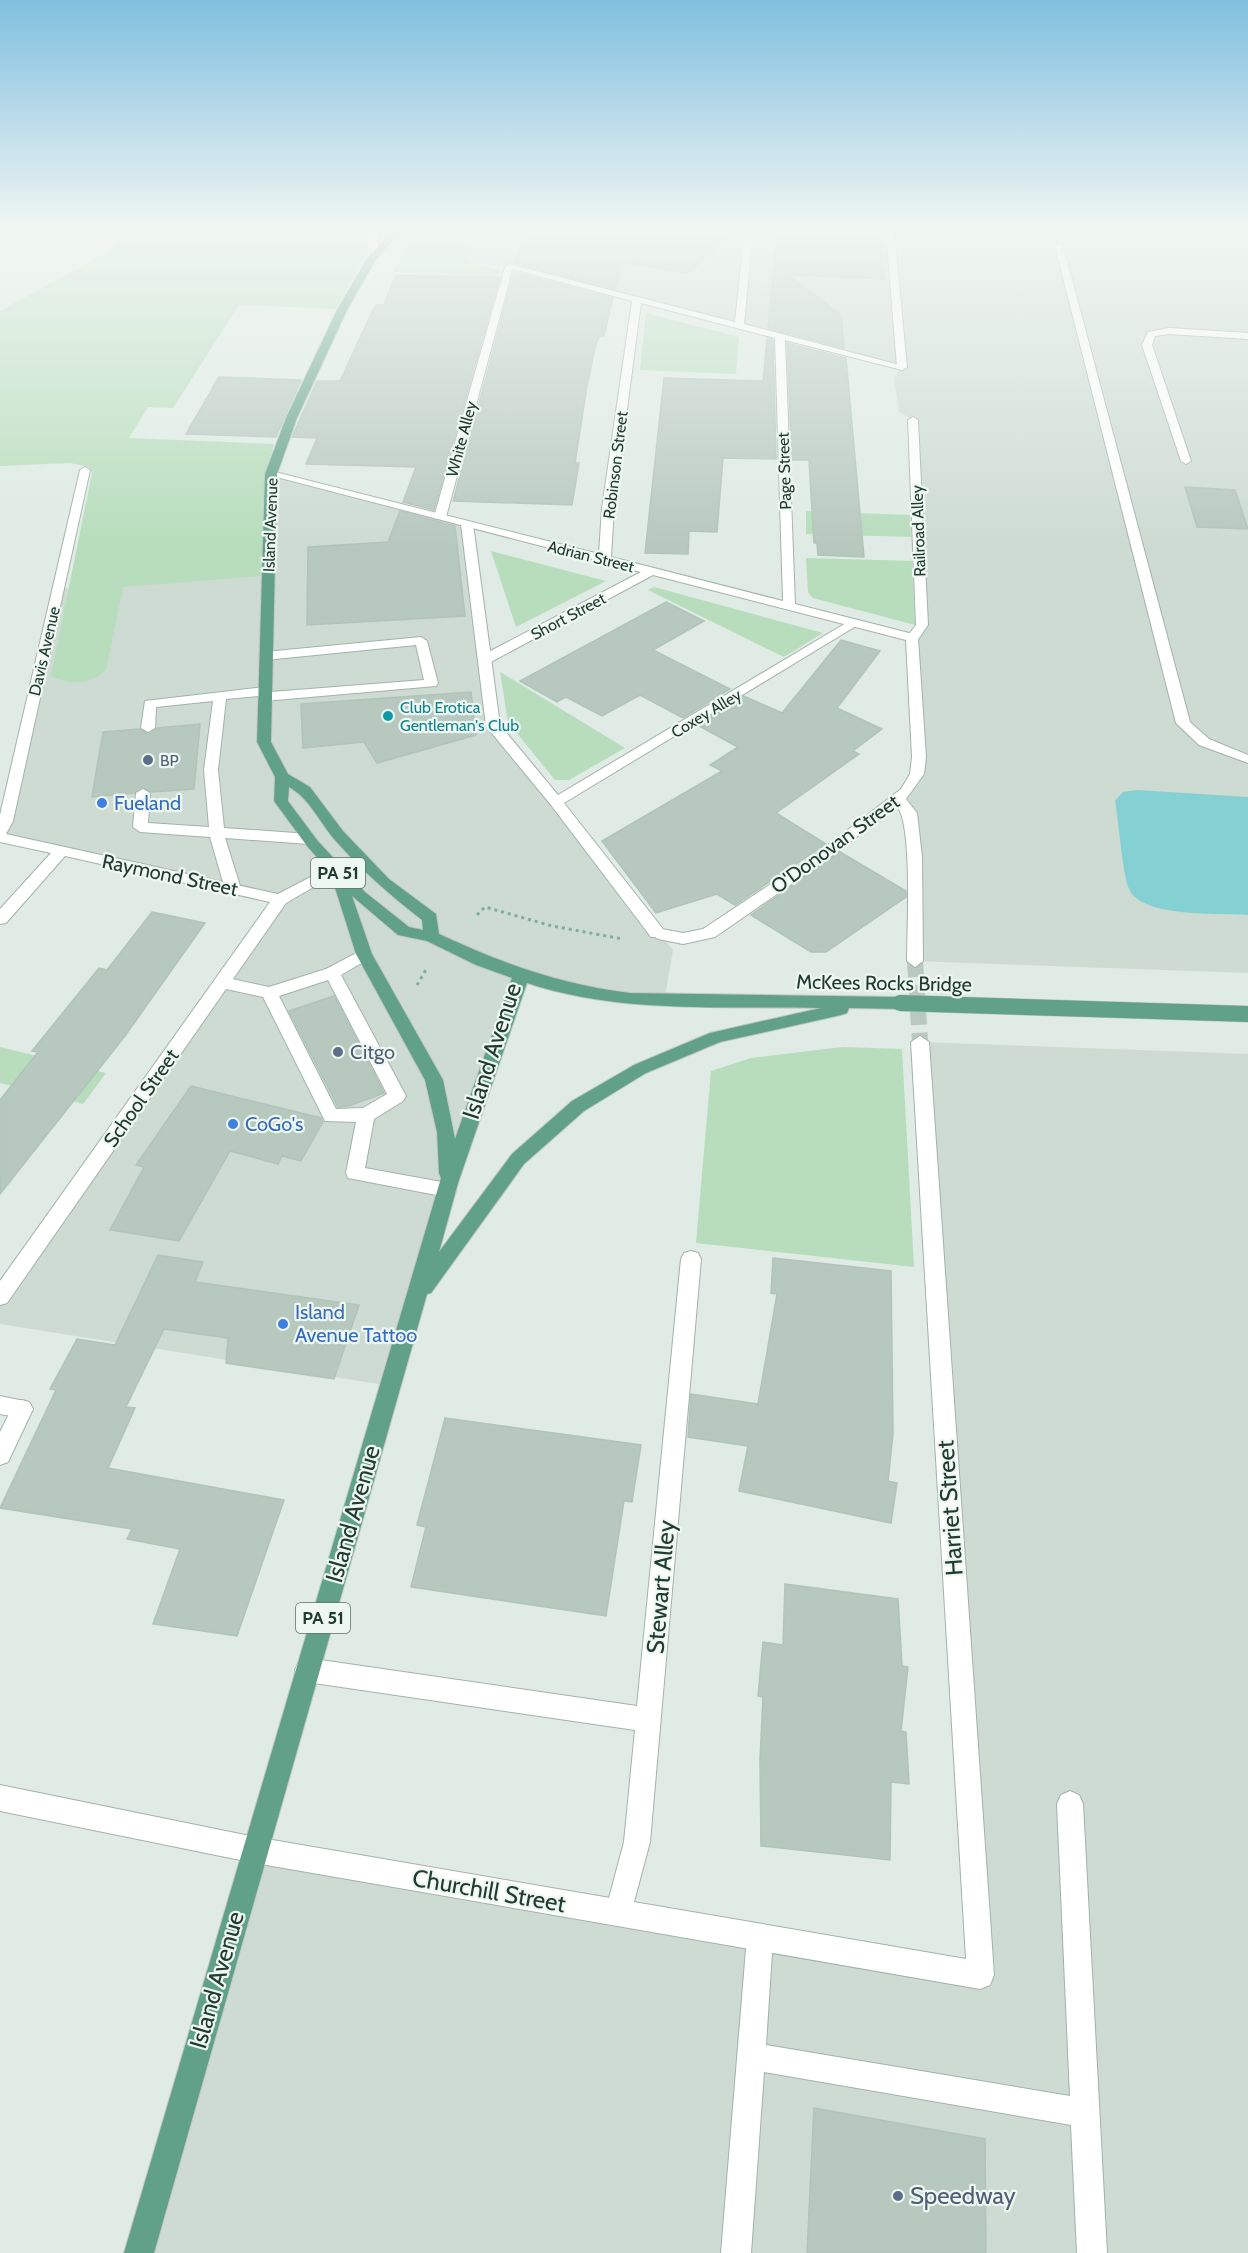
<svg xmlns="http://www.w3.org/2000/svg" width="1248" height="2253" font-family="Cabin,sans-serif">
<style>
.built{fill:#cddbd3}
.green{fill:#b7ddbc}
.water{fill:#85d0d2}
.building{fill:#b7c8bf;stroke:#b1c4ba;stroke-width:1.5}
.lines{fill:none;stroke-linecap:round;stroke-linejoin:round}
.street-tunnel{stroke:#b9c8c0;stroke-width:16;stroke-dasharray:16 8;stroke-linecap:butt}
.lane-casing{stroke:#a2b3aa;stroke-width:2}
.street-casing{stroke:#a2b3aa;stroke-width:2}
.secondary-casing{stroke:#9eb7aa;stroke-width:2}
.primary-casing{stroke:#c1c8c5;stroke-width:2}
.path{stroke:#7faf99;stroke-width:3;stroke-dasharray:3 4;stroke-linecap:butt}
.lane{fill:#fff;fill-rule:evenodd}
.street{fill:#fff;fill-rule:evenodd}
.secondary{fill:#fff;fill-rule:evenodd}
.primary{fill:#62a189;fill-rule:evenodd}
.primary-bridge-casing{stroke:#c1c8c5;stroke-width:17;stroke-linecap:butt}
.primary-bridge{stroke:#62a189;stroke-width:16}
.culture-dot{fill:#0f9aa8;stroke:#eff7f2;stroke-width:2}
.service-dot{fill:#5c6f8a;stroke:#eff7f2;stroke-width:2}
.shop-dot{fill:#3f7fe0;stroke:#eff7f2;stroke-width:2}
.labels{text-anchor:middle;stroke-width:4.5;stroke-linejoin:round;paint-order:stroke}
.far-street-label{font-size:16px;fill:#203b30;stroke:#eff7f2}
.far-culture-label{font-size:16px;fill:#0d838f;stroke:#eff7f2;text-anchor:start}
.far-service-label{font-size:16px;fill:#4e5e75;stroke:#eff7f2;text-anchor:start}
.shield{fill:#eff7f2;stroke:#5e736a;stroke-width:1.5}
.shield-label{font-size:18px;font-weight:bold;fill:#203b30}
.shop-label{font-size:20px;fill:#366cbe;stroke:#eff7f2;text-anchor:start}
.street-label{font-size:20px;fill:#203b30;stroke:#eff7f2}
.service-label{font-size:20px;fill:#4e5e75;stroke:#eff7f2;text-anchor:start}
.near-street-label{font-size:24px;fill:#203b30;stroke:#eff7f2}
.near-service-label{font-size:24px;fill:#4e5e75;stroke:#eff7f2;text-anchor:start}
</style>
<rect width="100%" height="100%" fill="#dfebe4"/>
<g class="built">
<path d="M 374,230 L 1248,230 L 1248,973 L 915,961 L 914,857 L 898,798 L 917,774 L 912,638 L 922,625 L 913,420 L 899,412 L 894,377 L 902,368 L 509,267 L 375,251 Z"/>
<path d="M 271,474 L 467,524 L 493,726 L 673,950 L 664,1001 L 521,976 L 391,1386 L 0,1324 L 0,1297 L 280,899 L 0,837 L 58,589 L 268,575 Z"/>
<path d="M 920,1042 L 1248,1054 L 1248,2253 L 139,2253 L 255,1850 L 980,1975 Z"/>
</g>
<g class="green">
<path d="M 135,230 L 303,230 L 299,235 L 367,239 L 368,251 L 336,309 L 239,305 L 173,408 L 148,407 L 129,438 L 274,444 L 266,474 L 262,576 L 123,587 L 106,670 C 90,686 71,685 51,676 L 92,473 L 89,467 L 70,463 L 0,466 L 0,311 L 104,254 Z"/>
<path d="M 418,230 L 449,230 L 456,239 L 475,248 L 467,256 L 467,261 L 504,272 L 493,276 L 393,272 Z"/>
<path d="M 646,313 L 739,337 L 736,374 L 640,370 Z"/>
<path d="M 806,511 L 910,515 L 911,537 L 806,534 Z"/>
<path d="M 491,551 L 606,581 L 516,627 Z"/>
<path d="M 806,558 L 912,561 L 915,625 L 813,598 L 808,592 Z"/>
<path d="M 654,587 L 823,633 L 784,657 L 648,590 Z"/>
<path d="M 500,672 L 625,748 L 569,780 L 555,780 L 508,722 Z"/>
<path d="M 0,1047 L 106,1073 L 83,1104 L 0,1083 Z"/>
<path d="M 843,1047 L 902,1049 L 914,1267 L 696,1243 L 711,1071 L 751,1058 Z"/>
</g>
<path class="water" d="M 1137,790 L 1248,797 L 1248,915 C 1221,913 1141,918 1129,889 C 1122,872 1119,822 1115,801 L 1123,792 Z"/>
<g class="building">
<path d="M 528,230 L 736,230 L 688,273 L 622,262 L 615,289 L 515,263 Z"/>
<path d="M 778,230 L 881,230 L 884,279 L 789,275 L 841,315 L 844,348 L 768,328 Z"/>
<path d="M 514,272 L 613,298 L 604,336 L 599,336 L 595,348 L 587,386 L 575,463 L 579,463 L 572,505 L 453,501 Z"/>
<path d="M 396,275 L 500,277 L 434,510 L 403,502 L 416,467 L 306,464 L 317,438 L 292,437 L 317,381 L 340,381 L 371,314 L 376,305 L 384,305 Z"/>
<path d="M 767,338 L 773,340 L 776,459 L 723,458 L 717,532 L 689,531 L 688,554 L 645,553 L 664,378 L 763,381 Z"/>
<path d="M 787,343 L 846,358 L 864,557 L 818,555 L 817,543 L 814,543 L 809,460 L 792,460 Z"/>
<path d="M 219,377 L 301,380 L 276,437 L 186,434 Z"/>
<path d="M 1185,487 L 1235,490 L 1248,529 L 1197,527 Z"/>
<path d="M 400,511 L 455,526 L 465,616 L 307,625 L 308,547 L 388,542 Z"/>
<path d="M 666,602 L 704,621 L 653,650 L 730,689 L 683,718 L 640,695 L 602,716 L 566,697 L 557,702 L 520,681 Z"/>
<path d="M 841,640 L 880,651 L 837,708 L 882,729 L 853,751 L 859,754 L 776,813 L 826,844 L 735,905 L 717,894 L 656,913 L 602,841 L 722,771 L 710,765 L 738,747 L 697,725 L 744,696 L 782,713 Z"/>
<path d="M 471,692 L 476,735 L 377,763 L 364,742 L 303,748 L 301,704 Z"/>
<path d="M 200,724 L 194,789 L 152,792 L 142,787 L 134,793 L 92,797 L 103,732 L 139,729 L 149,734 L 157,728 Z"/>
<path d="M 840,852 L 906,891 L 906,897 L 826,952 L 811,952 L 751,915 Z"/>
<path d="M 152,912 L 205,923 L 125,1036 L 0,1194 L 0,1100 L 38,1052 L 32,1051 L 99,968 L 107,970 Z"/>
<path d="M 334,996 L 384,1093 L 349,1106 L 338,1107 L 289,1011 Z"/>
<path d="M 191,1086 L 321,1118 L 323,1122 L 301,1161 L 282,1156 L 278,1164 L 230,1151 L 179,1241 L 110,1230 L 144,1167 L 136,1165 Z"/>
<path d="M 158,1255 L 203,1262 L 195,1282 L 359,1305 L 334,1379 L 226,1363 L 228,1338 L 164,1329 L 126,1407 L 135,1408 L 108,1468 L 284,1500 L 237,1636 L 153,1624 L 180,1549 L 127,1539 L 132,1529 L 0,1508 L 56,1390 L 50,1389 L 77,1339 L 115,1345 Z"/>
<path d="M 773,1258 L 891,1271 L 893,1434 L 888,1481 L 897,1483 L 891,1523 L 739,1491 L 748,1446 L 688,1437 L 691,1394 L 758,1404 L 777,1294 L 771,1293 Z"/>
<path d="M 445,1418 L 641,1445 L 632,1502 L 624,1501 L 606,1616 L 411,1587 L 426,1527 L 417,1525 Z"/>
<path d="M 785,1584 L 898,1599 L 902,1666 L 908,1667 L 901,1731 L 906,1732 L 909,1784 L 891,1782 L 890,1860 L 761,1846 L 760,1760 L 763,1697 L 758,1696 L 763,1642 L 783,1645 Z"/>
<path d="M 814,2108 L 985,2139 L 986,2253 L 807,2253 Z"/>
</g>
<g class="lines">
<path class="street-tunnel" d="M 915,961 L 920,1042"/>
<g class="lane-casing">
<g id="lane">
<path d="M 886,230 L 894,230 L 907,367 L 902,370 L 897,367 Z"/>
<path d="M 1059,243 L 1063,246 L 1190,722 L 1209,739 L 1248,755 L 1248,763 L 1199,745 L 1176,723 L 1055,246 Z"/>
<path d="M 509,264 L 513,267 L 446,517 L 436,519 L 434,517 L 505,267 Z"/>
<path d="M 1169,328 L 1248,333 L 1248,339 L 1169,334 L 1155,336 L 1152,345 L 1191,461 L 1186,464 L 1181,461 L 1142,345 L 1148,332 Z"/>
<path d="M 913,417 L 918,420 L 928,625 L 917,641 L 912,642 L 906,638 L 916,625 L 908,420 Z"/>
<path d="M 467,521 L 473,524 L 500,725 L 558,795 L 851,620 L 859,620 L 861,623 L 564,803 L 663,929 L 665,933 L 663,937 L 651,937 L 551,805 L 486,726 L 461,524 Z"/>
<path d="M 421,637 L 427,641 L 438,683 L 436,686 L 264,701 L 259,700 L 258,696 L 226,699 L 218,770 L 224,828 L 309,834 L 316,839 L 309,844 L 225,838 L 241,889 L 238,893 L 228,893 L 225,889 L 210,837 L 140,832 L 133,827 L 136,793 L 143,789 L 150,793 L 148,823 L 209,827 L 204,770 L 213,701 L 156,707 L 155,728 L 148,732 L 141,728 L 145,701 L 265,687 L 270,688 L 271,692 L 424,680 L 416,645 L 265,660 L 259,656 L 265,652 Z"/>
<path d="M 364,949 L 370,950 L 372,954 L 370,958 L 341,975 L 406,1096 L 403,1101 L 374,1119 L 365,1168 L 447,1183 L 454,1185 L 456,1190 L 454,1195 L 447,1197 L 348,1178 L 346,1173 L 356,1122 L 325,1121 L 263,997 L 217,987 L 215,983 L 223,977 L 269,987 L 326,969 ZM 328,980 L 387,1094 L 363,1108 L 336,1109 L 279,996 Z"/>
<path d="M 691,1251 L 698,1253 L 701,1259 L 650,1842 L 631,1913 L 627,1922 L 618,1926 L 609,1922 L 605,1913 L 624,1842 L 635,1730 L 307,1682 L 299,1678 L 295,1670 L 299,1662 L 307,1658 L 637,1706 L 681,1259 L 684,1253 Z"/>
<path d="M 0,1396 L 29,1402 L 33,1409 L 29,1416 L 22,1418 L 0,1414 Z"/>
<path d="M 1070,1791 L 1079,1795 L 1083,1804 L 1107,2253 L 1077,2253 L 1071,2125 L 764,2072 L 751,2253 L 721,2253 L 747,1937 L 751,1928 L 760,1924 L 769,1928 L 773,1937 L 766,2045 L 1070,2096 L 1057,1804 L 1061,1795 Z"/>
</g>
</g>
<g class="street-casing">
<g id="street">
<path d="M 745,230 L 753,230 L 744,324 L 907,367 L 902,370 L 785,340 L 795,604 L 917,635 L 918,638 L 926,757 L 924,774 L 906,799 L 917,813 L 922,857 L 923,961 L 915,967 L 907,961 C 907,930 913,826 897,806 L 829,858 L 715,937 L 683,944 L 658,939 L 649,933 L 657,928 L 683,933 L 703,929 L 819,852 L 901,789 L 910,774 L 912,757 L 906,640 L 653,575 L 489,663 L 479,663 L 479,657 L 641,572 L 265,474 L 271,471 L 599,554 L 602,508 L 632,301 L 505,267 L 509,264 L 735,322 ZM 641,303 L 775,338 L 783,601 L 611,557 L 614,508 Z"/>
<path d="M 85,467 L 90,470 L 13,821 L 6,834 L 278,894 L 330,867 L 335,865 L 343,870 L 286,903 L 7,1303 L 0,1305 L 0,1281 L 270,902 L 65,856 L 6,923 L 0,924 L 0,909 L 51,853 L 0,842 L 0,815 L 80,470 Z"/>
<path d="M 920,1036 L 929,1042 L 994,1975 L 990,1985 L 980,1989 L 255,1863 L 0,1811 L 0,1785 L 255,1837 L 966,1959 L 911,1042 Z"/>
<path d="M 22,1400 L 29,1402 L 33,1409 L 8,1462 L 0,1465 L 0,1432 L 15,1402 Z"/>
</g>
</g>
<g class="secondary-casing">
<path id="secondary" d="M 370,230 L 378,230 L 378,253 L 371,251 Z"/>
</g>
<g class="primary-casing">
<path id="primary" d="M 393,230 L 401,230 L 375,261 L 347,310 L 297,418 L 277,474 L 271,742 L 288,774 L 310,787 L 343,831 L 389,879 L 436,914 L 439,934 C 501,963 562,985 630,993 L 900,997 L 908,1003 L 900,1009 L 849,1008 L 847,1013 L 841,1015 L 720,1042 L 646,1073 L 584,1111 L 524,1164 L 431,1293 L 427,1294 L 154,2253 L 124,2253 L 441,1178 L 439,1173 L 437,1132 L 425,1080 L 356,954 L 330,872 L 307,846 L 274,801 L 275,777 L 257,742 L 265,474 L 286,418 L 337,310 L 367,259 ZM 289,787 C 309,798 319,821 334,839 C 361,870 390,895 422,920 L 423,930 L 409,927 L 365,892 L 317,840 L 288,801 ZM 352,896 L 398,935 L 427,941 L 476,965 L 512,978 L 455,1139 L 443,1080 L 372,954 ZM 527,983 C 621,1014 723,1006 821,1008 L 710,1033 L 634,1065 L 572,1101 L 512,1154 L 439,1252 L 458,1183 Z"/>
</g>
<g class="path">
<path d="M 477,915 L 485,907 L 552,926 L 623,939"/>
<path d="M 417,985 L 427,968"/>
</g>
<use href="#lane" class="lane"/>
<use href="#street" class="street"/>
<use href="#secondary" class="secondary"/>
<use href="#primary" class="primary"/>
<g class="primary-bridge-casing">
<path id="primary-bridge" d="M 900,1003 L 1248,1014"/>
</g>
<use href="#primary-bridge" class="primary-bridge"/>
</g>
<linearGradient id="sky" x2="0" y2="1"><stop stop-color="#80bfdf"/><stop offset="0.42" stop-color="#f1f6f3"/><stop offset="1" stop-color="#f1f6f3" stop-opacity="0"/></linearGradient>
<rect width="1248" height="545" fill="url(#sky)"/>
<circle class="culture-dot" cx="388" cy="716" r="6"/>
<g class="service-dot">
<circle cx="148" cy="760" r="6"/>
<circle cx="338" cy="1052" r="6"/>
<circle cx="898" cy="2196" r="6"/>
</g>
<g class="shop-dot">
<circle cx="102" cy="803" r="6"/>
<circle cx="233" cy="1124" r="6"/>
<circle cx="283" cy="1324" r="6"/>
</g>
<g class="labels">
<g class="far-street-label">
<text transform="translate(461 439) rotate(-75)" y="6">White Alley</text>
<text transform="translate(615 465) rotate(-83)" y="6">Robinson Street</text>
<text transform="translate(784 471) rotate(-92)" y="6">Page Street</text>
<text transform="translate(270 525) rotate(-88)" y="6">Island Avenue</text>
<text transform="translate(918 531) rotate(-92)" y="6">Railroad Alley</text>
<text transform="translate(591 556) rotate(14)" y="6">Adrian Street</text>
<text transform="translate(568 616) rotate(-28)" y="6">Short Street</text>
<text transform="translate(44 651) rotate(-77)" y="6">Davis Avenue</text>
<text transform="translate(706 713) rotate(-31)" y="6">Coxey Alley</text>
</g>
<g class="far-culture-label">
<text x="400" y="713">Club Erotica<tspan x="400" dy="18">Gentleman's Club</tspan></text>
</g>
<g class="far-service-label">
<text x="160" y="766">BP</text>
</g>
<g class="shield">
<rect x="311" y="858" width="54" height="30" rx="4.5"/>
<rect x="296" y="1603" width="54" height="30" rx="4.5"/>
</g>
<g class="shield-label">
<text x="338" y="879">PA 51</text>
<text x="323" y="1624">PA 51</text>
</g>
<g class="shop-label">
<text x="114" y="810">Fueland</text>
<text x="245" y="1131">CoGo's</text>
<text x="295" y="1319">Island<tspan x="295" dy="23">Avenue Tattoo</tspan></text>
</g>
<g class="street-label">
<text transform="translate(835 844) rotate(-36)" y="7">O'Donovan Street</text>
<text transform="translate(170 875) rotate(12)" y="7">Raymond Street</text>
<text transform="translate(884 983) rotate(1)" y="7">McKees Rocks Bridge</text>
<text transform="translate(141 1098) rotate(-55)" y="7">School Street</text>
</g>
<g class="service-label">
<text x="350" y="1059">Citgo</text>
</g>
<g class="near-street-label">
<text transform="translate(492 1051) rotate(-72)" y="8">Island Avenue</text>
<text transform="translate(950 1508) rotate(-94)" y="8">Harriet Street</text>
<text transform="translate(353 1514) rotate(-74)" y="8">Island Avenue</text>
<text transform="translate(661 1587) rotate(-85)" y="8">Stewart Alley</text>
<text transform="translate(489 1891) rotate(10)" y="8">Churchill Street</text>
<text transform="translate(217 1980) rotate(-74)" y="8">Island Avenue</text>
</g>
<g class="near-service-label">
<text x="910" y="2204">Speedway</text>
</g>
</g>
</svg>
